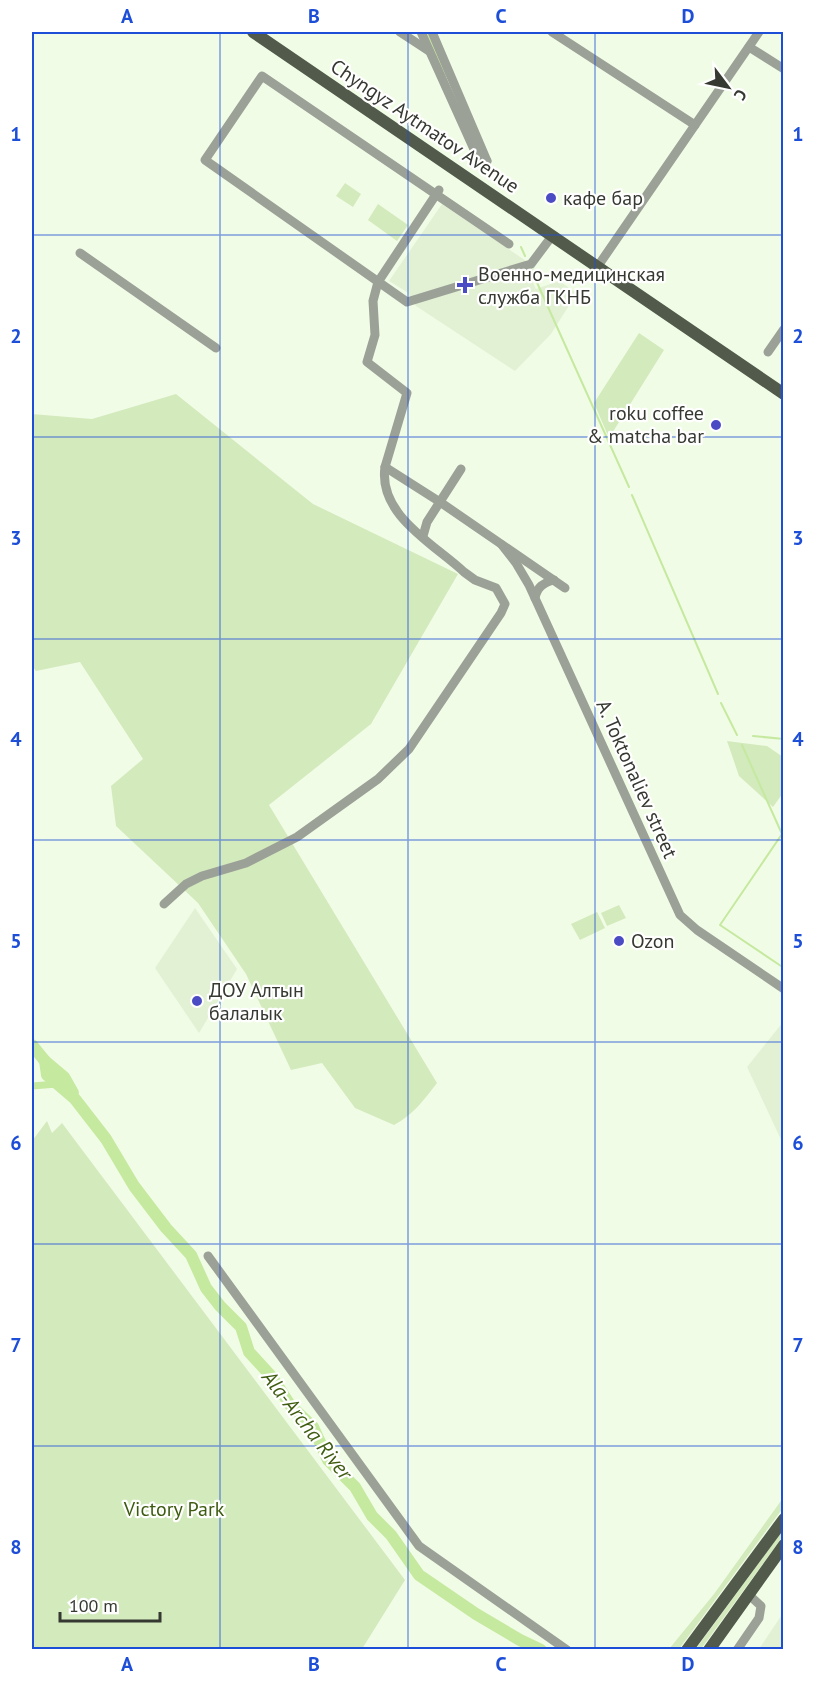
<svg xmlns="http://www.w3.org/2000/svg" width="815" height="1681" font-family="'PT Sans',sans-serif">
<style>
.built{fill:#e2f1d4}
.green{fill:#d3eabd}
.lines{fill:none;stroke-linecap:round;stroke-linejoin:round}
.stream{stroke:#c6e9a0;stroke-width:2}
.canal{stroke:#c6e9a0;stroke-width:7}
.river{stroke:#c6e9a0;stroke-width:12}
.minor{stroke:#9ca198;stroke-width:9}
.major{stroke:#525a4b;stroke-width:12}
.grid{fill:none;stroke:#1d4ed8;stroke-width:1.5;stroke-opacity:0.55}
.poi-dot{fill:#4b4cc3;stroke:#fff;stroke-width:2}
.labels{text-anchor:middle;stroke-width:4.5;stroke-linejoin:round;paint-order:stroke}
.street-label{font-size:20px;fill:#353931;stroke:#fff}
.poi-label{font-size:20px;fill:#353931;stroke:#fff;text-anchor:start}
.park-label{font-size:20px;fill:#3d5b0f;stroke:#fff}
.water-label{font-size:21px;font-style:italic;fill:#3f5d11;stroke:#fff}
.neatline{fill:none;stroke:#1d4ed8;stroke-width:2}
.grid-label{font-size:20px;text-anchor:middle;font-weight:bold;fill:#1d4ed8}
</style>
<rect width="100%" height="100%" fill="#f1fce6"/>
<g class="built">
<path d="M 442,204 L 535,267 L 530,276 L 536,289 L 559,281 L 577,293 L 551,334 L 515,371 L 416,306 L 407,292 L 389,281 Z"/>
<path d="M 195,908 L 237,969 L 199,1033 L 155,968 Z"/>
<path d="M 783,1022 L 783,1144 L 747,1067 Z"/>
<path d="M 783,1613 L 783,1649 L 759,1649 Z"/>
</g>
<g class="green">
<path d="M 345,183 L 361,194 L 353,207 L 336,196 Z"/>
<path d="M 378,204 L 408,225 L 397,241 L 368,220 Z"/>
<path d="M 639,333 L 664,350 L 609,438 L 594,403 Z"/>
<path d="M 176,394 L 313,504 L 458,574 L 371,724 L 269,805 L 437,1083 C 424,1100 413,1115 394,1125 L 355,1108 L 322,1063 L 291,1070 L 246,974 L 198,903 L 116,826 L 111,786 L 143,759 L 80,662 L 36,671 L 32,666 L 32,414 L 92,419 Z"/>
<path d="M 727,741 L 767,746 L 783,757 L 783,793 L 773,807 L 739,776 Z"/>
<path d="M 619,905 L 626,918 L 607,926 L 601,913 Z"/>
<path d="M 597,912 L 605,928 L 580,940 L 571,924 Z"/>
<path d="M 47,1121 L 52,1133 L 62,1123 L 405,1580 L 362,1649 L 32,1649 L 32,1141 Z"/>
<path d="M 783,1498 L 783,1508 L 679,1649 L 669,1649 L 714,1594 Z"/>
<path d="M 783,1530 L 783,1536 L 701,1649 L 695,1650 Z"/>
</g>
<g class="lines">
<g class="stream">
<path d="M 426,32 L 446,75"/>
<path d="M 521,247 L 525,256"/>
<path d="M 530,267 L 629,487"/>
<path d="M 632,495 L 718,694"/>
<path d="M 721,703 L 737,735"/>
<path d="M 753,736 L 784,739"/>
<path d="M 742,745 L 782,834 L 720,925 L 784,968"/>
</g>
<path class="canal" d="M 32,1086 L 57,1084"/>
<g class="river">
<path d="M 32,1045 L 45,1061 L 47,1075 L 75,1099 L 106,1139 L 134,1186 L 166,1228 L 191,1255 L 206,1288 L 220,1306 L 241,1327 L 249,1352 L 272,1377 L 290,1405 L 313,1427 L 328,1460 L 355,1487 L 372,1516 L 391,1535 L 419,1575 L 476,1614 L 520,1640 L 541,1650"/>
<path d="M 45,1061 L 64,1077 L 73,1093"/>
</g>
<g class="minor">
<path d="M 400,32 L 429,51"/>
<path d="M 421,32 L 477,156 L 487,161"/>
<path d="M 432,32 L 487,161"/>
<path d="M 552,32 L 695,125"/>
<path d="M 749,47 L 784,69"/>
<path d="M 509,244 L 262,76 L 205,160 L 407,302 L 531,264 L 552,236"/>
<path d="M 80,253 L 216,348"/>
<path d="M 598,266 L 759,32"/>
<path d="M 768,352 L 784,329"/>
<path d="M 385,467 L 440,502 L 565,588"/>
<path d="M 423,536 L 427,522 L 461,469"/>
<path d="M 502,545 L 516,563 L 529,585 L 680,915 L 697,930 L 784,989"/>
<path d="M 535,598 C 537,587 543,583 554,580"/>
<path d="M 164,904 L 186,884 L 202,876 L 246,863 L 297,837 L 378,779 L 409,749 L 501,613 L 505,604 L 496,588 L 475,580 L 464,572 C 434,544 378,515 385,467 L 407,393 L 367,362 L 375,335 L 373,301 L 378,282 L 439,190"/>
<path d="M 208,1256 L 419,1546 L 567,1650"/>
<path d="M 737,1650 L 759,1618 L 761,1606 L 748,1594"/>
</g>
<g class="major">
<path d="M 253,32 L 784,394"/>
<path d="M 687,1650 L 784,1519"/>
<path d="M 709,1650 L 784,1545"/>
</g>
</g>
<path class="grid" d="M 220,32 L 220,1650M 408,32 L 408,1650M 595,32 L 595,1650M 32,235 L 784,235M 32,437 L 784,437M 32,639 L 784,639M 32,840 L 784,840M 32,1042 L 784,1042M 32,1244 L 784,1244M 32,1446 L 784,1446"/>
<g class="poi-dot">
<circle cx="551" cy="198" r="6"/>
<path d="M462 276h6v6h6v6h-6v6h-6v-6h-6v-6h6z"/>
<circle cx="716" cy="425" r="6"/>
<circle cx="619" cy="941" r="6"/>
<circle cx="197" cy="1001" r="6"/>
</g>
<g class="labels">
<g class="street-label">
<text transform="translate(425 126) rotate(34)" y="7">Chyngyz Aytmatov Avenue</text>
<text transform="translate(637 779) rotate(66)" y="7">A. Toktonaliev street</text>
</g>
<g class="poi-label">
<text x="563" y="205">кафе бар</text>
<text x="478" y="281">Военно-медицинская<tspan x="478" dy="23">служба ГКНБ</tspan></text>
<text x="704" y="420" text-anchor="end">roku coffee<tspan x="704" dy="23">&amp; matcha bar</tspan></text>
<text x="631" y="948">Ozon</text>
<text x="209" y="997">ДОУ Алтын<tspan x="209" dy="23">балалык</tspan></text>
</g>
<g class="park-label">
<text x="174" y="1516">Victory Park</text>
</g>
<g class="water-label">
<text transform="translate(307 1425) rotate(52)" y="7">Ala-Archa River</text>
</g>
</g>
<rect width="815" height="1681" fill="none" stroke="#ffffff" stroke-width="66"/>
<g transform="translate(728 87) rotate(122)" stroke="#ffffff" stroke-width="4.5" paint-order="stroke">
<path d="M0-4.5L10 22L0 15L-10 22Z" fill="#353931"/>
<text y="-9" font-size="16" font-weight="bold" text-anchor="middle" fill="#353931">С</text>
</g>
<path d="M60 1612v9h100v-9" fill="none" stroke="#353931" stroke-width="3"/>
<text x="69" y="1612" font-size="18" fill="#353931" stroke="#ffffff" stroke-width="4.5" paint-order="stroke">100 m</text>
<rect x="33" y="33" width="749" height="1615" class="neatline"/>
<g class="grid-label">
<text x="127" y="23">A</text>
<text x="314" y="23">B</text>
<text x="501" y="23">C</text>
<text x="688" y="23">D</text>
<text x="16" y="141">1</text>
<text x="798" y="141">1</text>
<text x="16" y="343">2</text>
<text x="798" y="343">2</text>
<text x="16" y="545">3</text>
<text x="798" y="545">3</text>
<text x="16" y="746">4</text>
<text x="798" y="746">4</text>
<text x="16" y="948">5</text>
<text x="798" y="948">5</text>
<text x="16" y="1150">6</text>
<text x="798" y="1150">6</text>
<text x="16" y="1352">7</text>
<text x="798" y="1352">7</text>
<text x="16" y="1554">8</text>
<text x="798" y="1554">8</text>
<text x="127" y="1671">A</text>
<text x="314" y="1671">B</text>
<text x="501" y="1671">C</text>
<text x="688" y="1671">D</text>
</g>
</svg>
